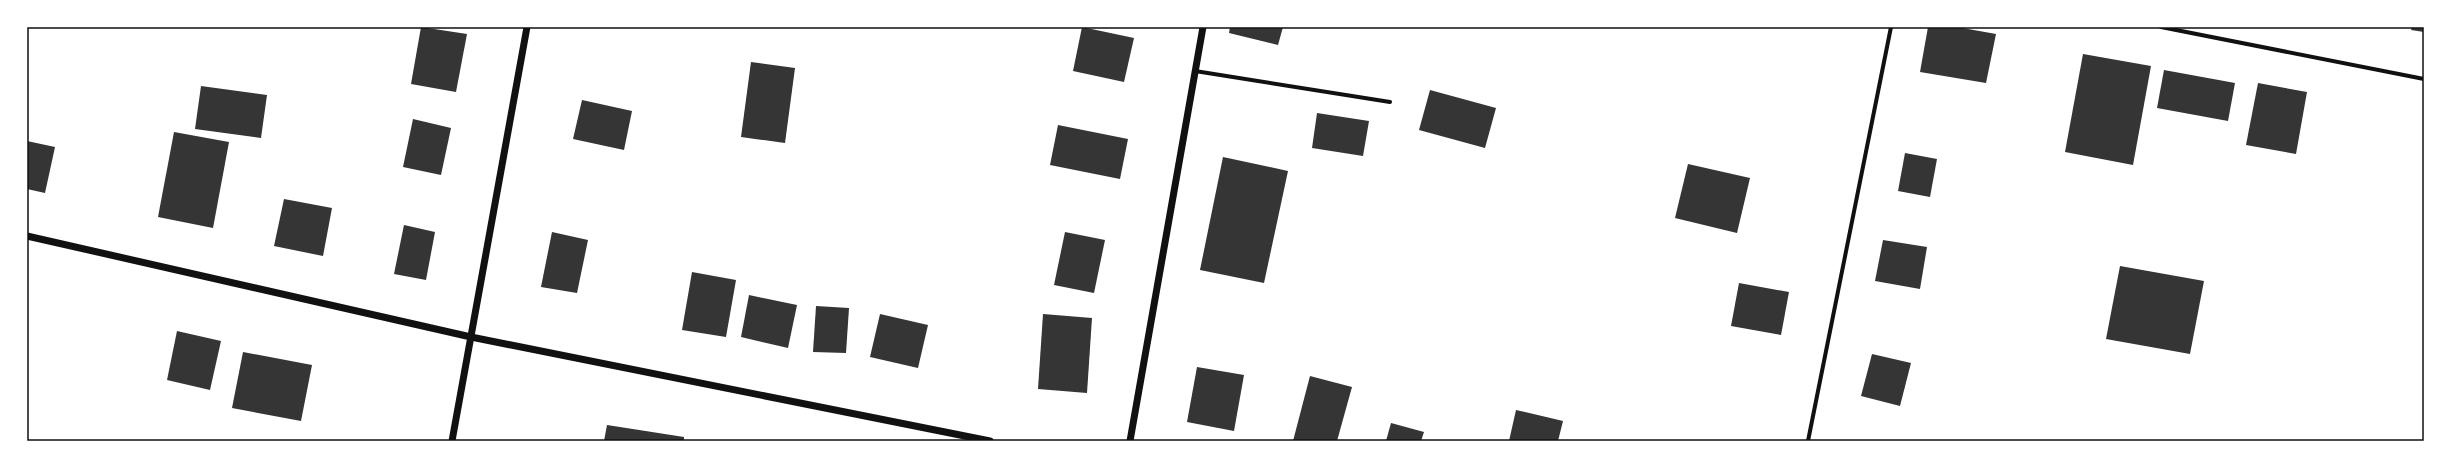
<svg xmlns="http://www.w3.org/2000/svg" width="2451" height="468" font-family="'Nunito Sans',sans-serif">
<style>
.building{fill:#353535}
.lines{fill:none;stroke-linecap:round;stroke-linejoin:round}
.minor{stroke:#111;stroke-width:4}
.tertiary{stroke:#111;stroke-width:7}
.neatline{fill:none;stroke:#111;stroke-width:1.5}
</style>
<rect width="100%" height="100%" fill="#fff"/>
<g class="building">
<path d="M 421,27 L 467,34 L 456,92 L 411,84 Z"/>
<path d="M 1082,27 L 1134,38 L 1124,82 L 1073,71 Z"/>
<path d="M 1230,27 L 1283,27 L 1278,45 L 1229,33 Z"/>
<path d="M 1928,27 L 1957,27 L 1996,34 L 1986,83 L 1920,72 Z"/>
<path d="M 2412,27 L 2424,27 L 2424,32 L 2411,30 Z"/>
<path d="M 2083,54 L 2151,66 L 2133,165 L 2065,152 Z"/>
<path d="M 751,62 L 795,68 L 785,143 L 741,137 Z"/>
<path d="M 2164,70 L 2235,83 L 2228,121 L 2157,108 Z"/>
<path d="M 2258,83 L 2307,92 L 2296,154 L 2246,145 Z"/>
<path d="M 201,86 L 267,95 L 261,138 L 195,129 Z"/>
<path d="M 1430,90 L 1496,108 L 1485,148 L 1419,130 Z"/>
<path d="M 582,100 L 632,111 L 624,150 L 573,139 Z"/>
<path d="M 1317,113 L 1369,121 L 1363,156 L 1312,148 Z"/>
<path d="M 413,119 L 451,128 L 441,175 L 403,167 Z"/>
<path d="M 1058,125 L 1128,139 L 1120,179 L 1050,165 Z"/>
<path d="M 174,132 L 229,142 L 213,228 L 158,217 Z"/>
<path d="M 27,141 L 55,147 L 45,193 L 27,189 Z"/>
<path d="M 1905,153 L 1937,159 L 1930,197 L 1898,191 Z"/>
<path d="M 1223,157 L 1288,171 L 1264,283 L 1200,270 Z"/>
<path d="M 1688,164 L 1750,178 L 1737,233 L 1675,218 Z"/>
<path d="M 284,199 L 332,208 L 323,256 L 274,246 Z"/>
<path d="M 404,225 L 435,232 L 426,280 L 394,274 Z"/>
<path d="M 552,232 L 588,240 L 577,293 L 541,287 Z"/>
<path d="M 1065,232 L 1105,240 L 1094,293 L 1054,285 Z"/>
<path d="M 1883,240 L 1927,247 L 1920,289 L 1875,281 Z"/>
<path d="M 2120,266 L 2204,281 L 2190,354 L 2106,339 Z"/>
<path d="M 692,272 L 736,280 L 726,337 L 682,330 Z"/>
<path d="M 1739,283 L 1789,292 L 1781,335 L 1731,326 Z"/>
<path d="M 749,295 L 797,305 L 788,348 L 741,337 Z"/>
<path d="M 816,306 L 849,308 L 846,353 L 813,352 Z"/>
<path d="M 880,314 L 928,325 L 918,368 L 870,357 Z"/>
<path d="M 1043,314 L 1092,318 L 1087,393 L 1038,389 Z"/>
<path d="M 177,331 L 221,341 L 210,390 L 167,380 Z"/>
<path d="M 243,352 L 312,365 L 301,421 L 232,408 Z"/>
<path d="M 1872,354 L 1911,363 L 1900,406 L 1861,396 Z"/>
<path d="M 1197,367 L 1244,375 L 1234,431 L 1187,422 Z"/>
<path d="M 1310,376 L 1352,387 L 1337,441 L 1293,441 Z"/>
<path d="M 1516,410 L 1563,421 L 1558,441 L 1509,441 Z"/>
<path d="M 1391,423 L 1424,432 L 1421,441 L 1386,441 Z"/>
<path d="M 607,425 L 684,437 L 684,441 L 604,441 Z"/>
</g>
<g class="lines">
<g class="minor">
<path d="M 2161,27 L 2424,79"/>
<path d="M 1195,71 L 1390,102"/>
<path d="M 1808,441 L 1891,27"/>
</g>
<g class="tertiary">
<path d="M 27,236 L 471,337 L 990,441"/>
<path d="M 452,441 L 527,27"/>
<path d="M 1130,441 L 1203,27"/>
</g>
</g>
<rect width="2451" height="468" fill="none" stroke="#ffffff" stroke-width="56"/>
<rect x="28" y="28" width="2395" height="412" class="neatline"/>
</svg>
